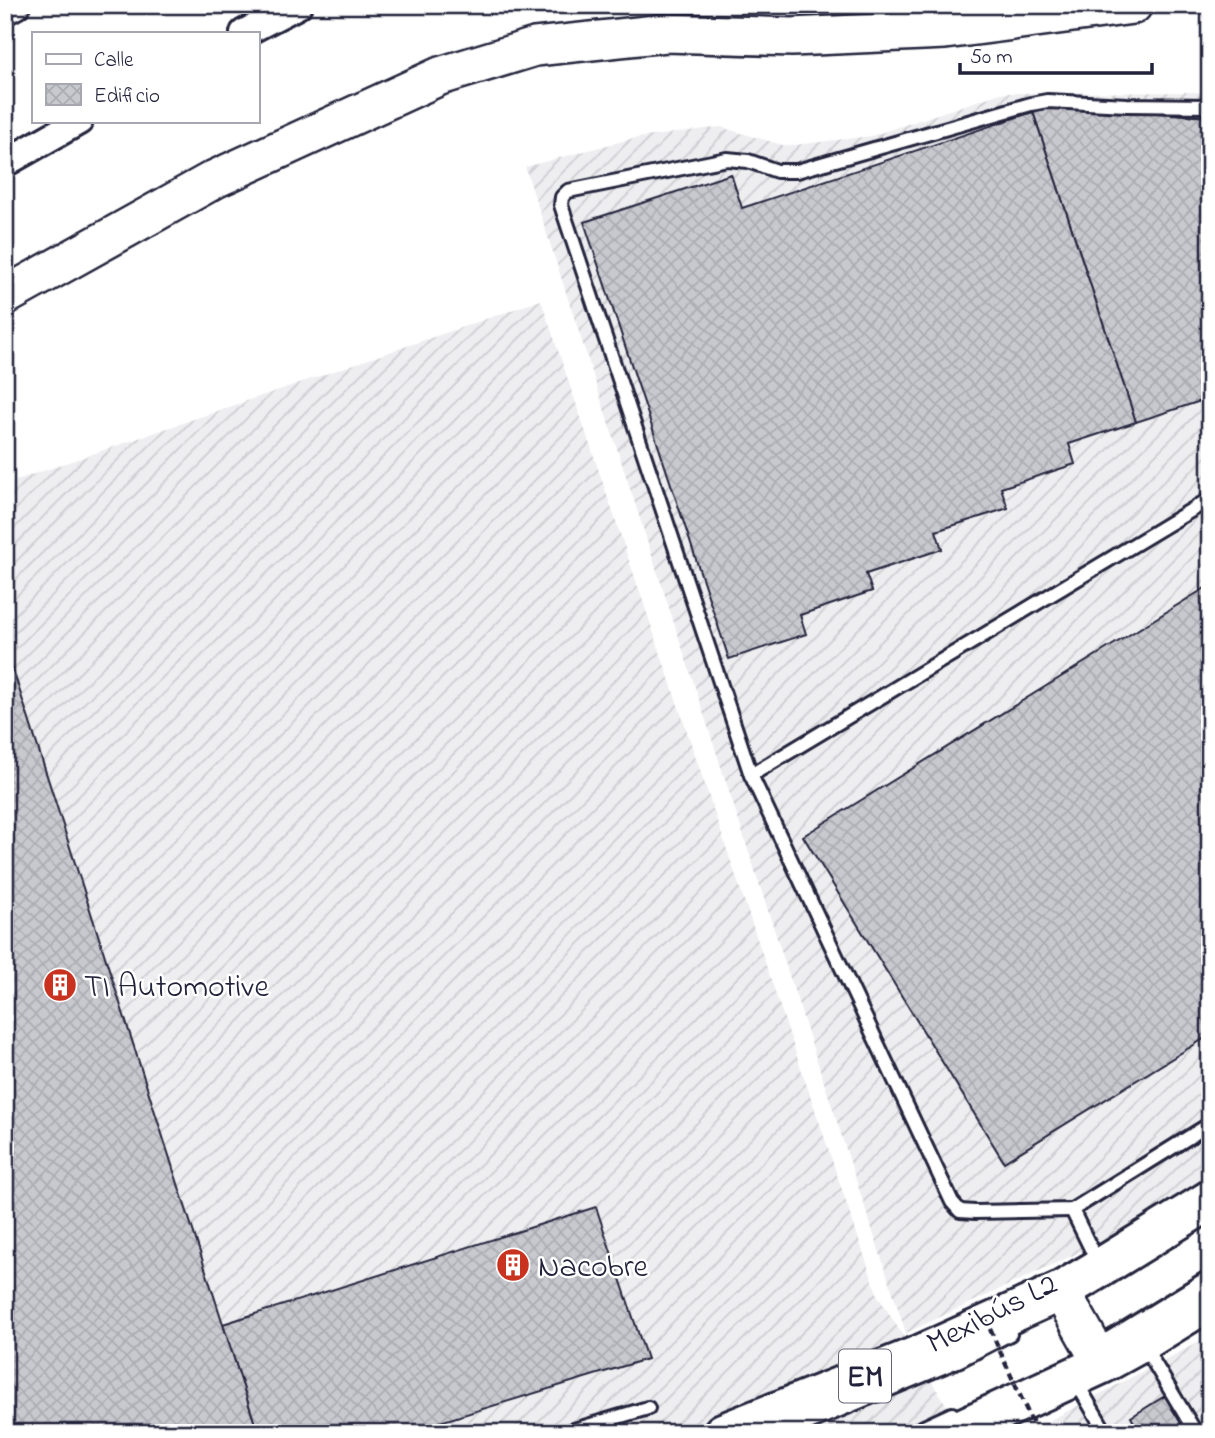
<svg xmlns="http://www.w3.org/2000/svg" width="1215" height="1438" font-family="'Indie Flower',sans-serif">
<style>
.industrial{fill:url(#industrial-furrows)}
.building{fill:url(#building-cross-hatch);stroke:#22223b;stroke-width:2}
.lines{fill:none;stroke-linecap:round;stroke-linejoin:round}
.lane-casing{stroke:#22223b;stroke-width:18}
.street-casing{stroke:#22223b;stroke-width:32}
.secondary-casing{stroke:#22223b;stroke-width:42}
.primary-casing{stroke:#22223b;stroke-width:44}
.lane{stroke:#fff;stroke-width:12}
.street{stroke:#fff;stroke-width:26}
.secondary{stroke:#fff;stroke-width:37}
.primary{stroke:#fff;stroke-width:38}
.path-bridge{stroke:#22223b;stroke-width:4.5;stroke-dasharray:7 5;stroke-linecap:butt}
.labels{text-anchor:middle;stroke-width:5;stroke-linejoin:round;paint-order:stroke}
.shield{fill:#fff;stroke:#646476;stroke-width:2}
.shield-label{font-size:30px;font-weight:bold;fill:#22223b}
.poi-label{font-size:32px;fill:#22223b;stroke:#fff;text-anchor:start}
.street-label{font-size:32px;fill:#22223b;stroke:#fff}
</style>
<defs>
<pattern id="industrial-furrows" width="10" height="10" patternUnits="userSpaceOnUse" patternTransform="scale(1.75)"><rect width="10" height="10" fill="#eeeef1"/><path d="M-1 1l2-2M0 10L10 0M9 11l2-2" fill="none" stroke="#ccccd0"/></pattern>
<pattern id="building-cross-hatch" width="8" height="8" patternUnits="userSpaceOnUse" patternTransform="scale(1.75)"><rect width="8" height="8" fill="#c8c8cf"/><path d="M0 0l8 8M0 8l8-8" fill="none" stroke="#acacb3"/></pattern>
</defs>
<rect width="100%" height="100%" fill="#fff"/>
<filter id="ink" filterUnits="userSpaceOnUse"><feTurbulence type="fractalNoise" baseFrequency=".0143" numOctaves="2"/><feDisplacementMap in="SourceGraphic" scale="14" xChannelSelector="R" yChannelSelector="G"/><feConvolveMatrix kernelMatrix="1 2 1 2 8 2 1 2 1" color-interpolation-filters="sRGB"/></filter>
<g filter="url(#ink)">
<g class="industrial">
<path d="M 1210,92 L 1210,1177 L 1129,1229 L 906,1333 L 525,167 L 630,139 L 720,127 L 786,146 L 871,136 L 1001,93 Z"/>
<path d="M 541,300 L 878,1296 L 964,1433 L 5,1433 L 5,484 Z"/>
<path d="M 1210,1335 L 1210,1433 L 1026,1433 L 1189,1347 Z"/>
</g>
<g class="building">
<path d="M 1054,105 L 1210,117 L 1210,398 L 1136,422 L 1033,112 Z"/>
<path d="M 1033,112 L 1136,422 L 1069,444 L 1075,464 L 1001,488 L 1008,508 L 936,531 L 942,549 L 866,574 L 872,591 L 800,615 L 806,634 L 729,659 L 584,222 L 731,174 L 742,208 Z"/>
<path d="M 1210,585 L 1210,1035 L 1004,1162 L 803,836 Z"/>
<path d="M 5,645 L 223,1324 L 258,1433 L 5,1433 Z"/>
<path d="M 596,1207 L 647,1359 L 404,1433 L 258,1433 L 223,1324 Z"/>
<path d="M 1165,1396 L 1187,1433 L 1140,1433 L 1131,1417 Z"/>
</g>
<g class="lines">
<g class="lane-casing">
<g id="lane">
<path d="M 1210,499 L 751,775 L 952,1202 L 960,1211 L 975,1212 L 1072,1210 L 1210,1124"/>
<path d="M 751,775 L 561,205 L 562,197 L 568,191 L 727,159 L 748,161 L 777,171 L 797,171 L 1031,104 L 1047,101 L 1127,105 L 1210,106"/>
<path d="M 1072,1210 L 1098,1263"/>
<path d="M 1144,1346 L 1196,1433"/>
<path d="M 1095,1347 L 1210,1276"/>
<path d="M 1075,1380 L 1106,1433"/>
<path d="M 564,1433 L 648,1408"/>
<path d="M 785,1433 L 960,1360 L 1010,1334"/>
<path d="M 911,1433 L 952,1414"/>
</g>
</g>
<g class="street-casing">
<g id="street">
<path d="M 5,11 L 16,5"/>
<path d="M 244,33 L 298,5"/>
<path d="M 5,163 L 79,121"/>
</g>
</g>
<g class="secondary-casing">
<g id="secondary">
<path d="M 5,296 L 215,179 L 440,76 L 535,47 L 666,33 L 792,37 L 945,30 L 1133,5"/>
<path d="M 1061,1291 L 1102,1364"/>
</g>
</g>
<g class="primary-casing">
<g id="primary">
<path d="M 723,1433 L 917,1356 L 1061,1291 L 1100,1268 L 1210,1200"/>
<path d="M 952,1433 L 1102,1364 L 1142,1342 L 1210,1300"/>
</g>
</g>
<use href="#lane" class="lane"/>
<use href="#street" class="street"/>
<use href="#secondary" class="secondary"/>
<use href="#primary" class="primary"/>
<path class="path-bridge" d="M 985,1318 L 1037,1433"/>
</g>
</g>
<defs>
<g id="building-disc" transform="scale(1.75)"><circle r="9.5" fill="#c8321e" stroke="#fff"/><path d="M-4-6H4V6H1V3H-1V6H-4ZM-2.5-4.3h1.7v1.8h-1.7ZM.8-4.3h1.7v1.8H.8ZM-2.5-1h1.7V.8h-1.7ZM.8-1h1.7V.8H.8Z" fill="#fff"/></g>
</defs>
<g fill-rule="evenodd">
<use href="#building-disc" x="60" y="985"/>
<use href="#building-disc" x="513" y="1265"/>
</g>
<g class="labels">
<rect class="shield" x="839" y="1349.5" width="52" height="53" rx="5"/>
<g class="shield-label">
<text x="865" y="1386">EM</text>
</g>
<g class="poi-label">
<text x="84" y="996">TI Automotive</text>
<text x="538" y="1276">Nacobre</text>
</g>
<g class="street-label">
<text transform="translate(991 1312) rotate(-27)" y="11">Mexibús L2</text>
</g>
</g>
<rect width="1215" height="1438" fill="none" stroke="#fff" stroke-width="28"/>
<rect x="14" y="14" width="1187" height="1410" fill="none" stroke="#22223b" stroke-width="2.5" filter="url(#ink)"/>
<rect x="32" y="32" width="228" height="91" fill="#ffffff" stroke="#a7a7b1" stroke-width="2"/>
<rect x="46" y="54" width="35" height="10" fill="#ffffff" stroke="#a7a7b1" stroke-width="2"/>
<text x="94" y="66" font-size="21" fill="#22223b">Calle</text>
<rect x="46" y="84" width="35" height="21" fill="url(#building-cross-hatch)" stroke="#a7a7b1" stroke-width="2"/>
<text x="94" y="102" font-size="21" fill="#22223b">Edificio</text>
<path d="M960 63v10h192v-10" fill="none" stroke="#22223b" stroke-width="3.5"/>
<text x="970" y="63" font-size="21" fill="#22223b" stroke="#ffffff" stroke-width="5" paint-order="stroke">50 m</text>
</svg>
